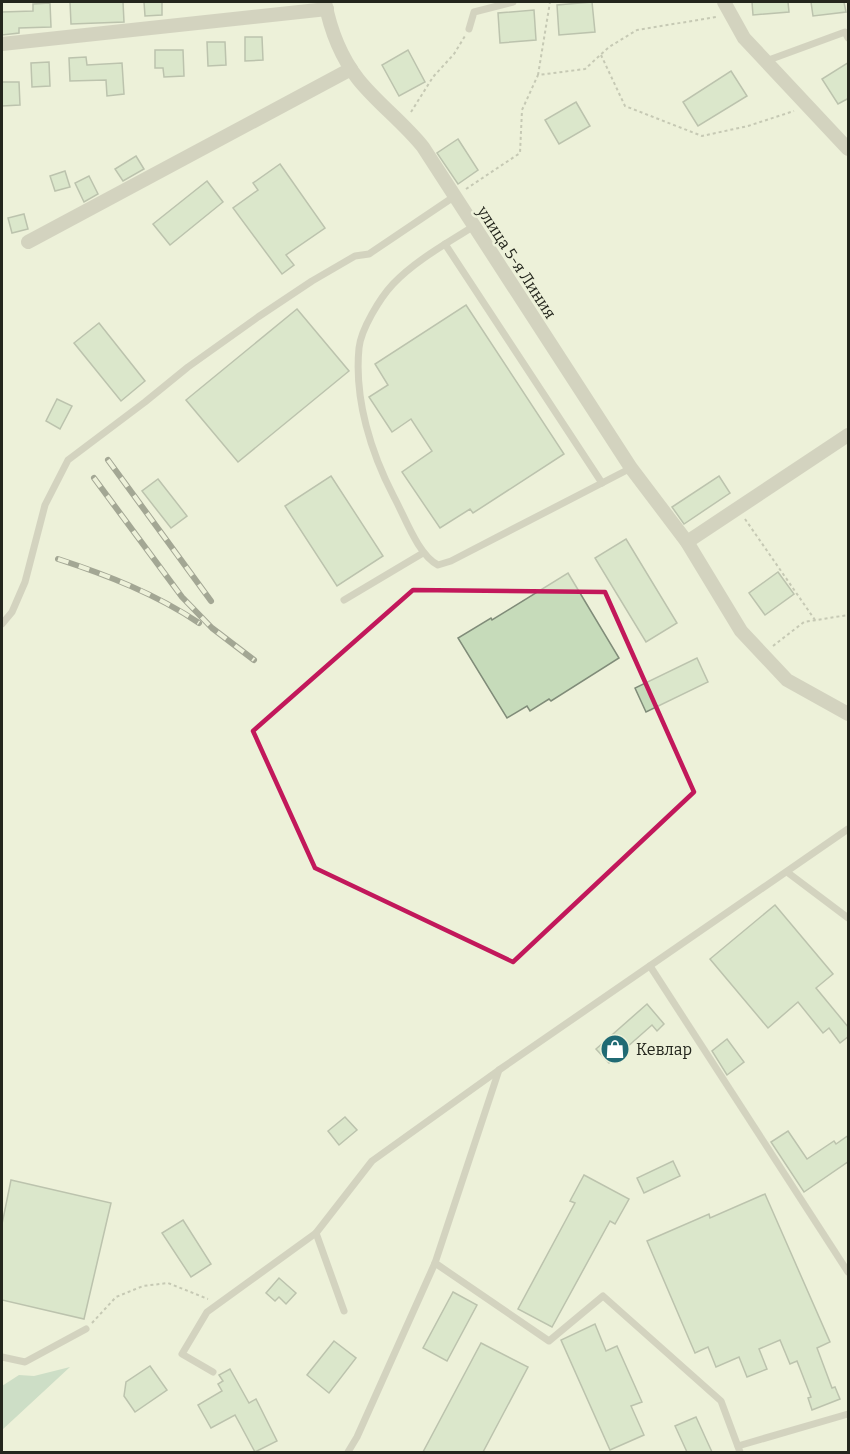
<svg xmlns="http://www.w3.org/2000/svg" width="850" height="1454" font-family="Bitter,serif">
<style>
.water{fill:#a7c8af}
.building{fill:#c6dbba;stroke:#808c79;stroke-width:1.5}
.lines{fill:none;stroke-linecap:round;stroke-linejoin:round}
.path{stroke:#979a88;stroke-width:2;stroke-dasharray:3 3;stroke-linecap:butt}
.service{stroke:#b4b0a1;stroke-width:7}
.minor{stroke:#b4b0a1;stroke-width:14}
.rail-casing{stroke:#4b4e42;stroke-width:6}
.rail{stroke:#edf1d9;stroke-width:4;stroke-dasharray:11;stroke-linecap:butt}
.marked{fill:none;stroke:#c2185b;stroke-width:4.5;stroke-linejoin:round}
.labels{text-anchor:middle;stroke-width:5;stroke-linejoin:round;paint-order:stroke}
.street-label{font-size:16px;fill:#24261d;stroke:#edf1d9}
.poi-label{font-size:16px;fill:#24261d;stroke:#edf1d9;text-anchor:start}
</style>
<rect width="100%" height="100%" fill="#edf1d9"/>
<path class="water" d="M 70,1367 L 2,1430 L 2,1386 L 19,1375 L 34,1376 Z"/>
<g class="building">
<path d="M 70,2 L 123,2 L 124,22 L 71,24 Z"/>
<path d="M 144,2 L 162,2 L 162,15 L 145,16 Z"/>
<path d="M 592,2 L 595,32 L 559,35 L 557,5 Z"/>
<path d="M 752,2 L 788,2 L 789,12 L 753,15 Z"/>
<path d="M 811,2 L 844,2 L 846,12 L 813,16 Z"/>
<path d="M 50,3 L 51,27 L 19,28 L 19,33 L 2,35 L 2,12 L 33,11 L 33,4 Z"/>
<path d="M 534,10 L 536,40 L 500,43 L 498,13 Z"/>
<path d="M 245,37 L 262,37 L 263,60 L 245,61 Z"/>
<path d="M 207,42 L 225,42 L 226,65 L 208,66 Z"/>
<path d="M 155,50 L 183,50 L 184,76 L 164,77 L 163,68 L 155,68 Z"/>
<path d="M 408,50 L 425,82 L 399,96 L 382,65 Z"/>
<path d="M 86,57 L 87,65 L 122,63 L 124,94 L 107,96 L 106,80 L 70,81 L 69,58 Z"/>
<path d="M 49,62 L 50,86 L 32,87 L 31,63 Z"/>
<path d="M 849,62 L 849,98 L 838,104 L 822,79 Z"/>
<path d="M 731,71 L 747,96 L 698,126 L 683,102 Z"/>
<path d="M 2,82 L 19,82 L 20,105 L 2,106 Z"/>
<path d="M 576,102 L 590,126 L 559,144 L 545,120 Z"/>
<path d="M 458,139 L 478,170 L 458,184 L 437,153 Z"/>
<path d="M 136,156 L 144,169 L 123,181 L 115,169 Z"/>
<path d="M 280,164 L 325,228 L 286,255 L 294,265 L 282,274 L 233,208 L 258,190 L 253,183 Z"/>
<path d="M 65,171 L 70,187 L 55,191 L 50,176 Z"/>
<path d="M 89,176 L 98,194 L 84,202 L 75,183 Z"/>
<path d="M 207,181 L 223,202 L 170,245 L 153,224 Z"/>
<path d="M 24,214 L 28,229 L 12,233 L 8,218 Z"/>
<path d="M 466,305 L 564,454 L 473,513 L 470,509 L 440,528 L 402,472 L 432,451 L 411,419 L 392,432 L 369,397 L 388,385 L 375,364 Z"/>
<path d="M 297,309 L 349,371 L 238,462 L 186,400 Z"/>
<path d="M 99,323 L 145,381 L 121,401 L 74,343 Z"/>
<path d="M 57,399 L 72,406 L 60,429 L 46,421 Z"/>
<path d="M 331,476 L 383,556 L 337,586 L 285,506 Z"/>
<path d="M 719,476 L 730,493 L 684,524 L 672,507 Z"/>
<path d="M 158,479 L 187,516 L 171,528 L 142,491 Z"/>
<path d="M 626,539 L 677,623 L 646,642 L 595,558 Z"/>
<path d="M 778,572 L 794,594 L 765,615 L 749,593 Z"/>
<path d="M 568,573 L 619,658 L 551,701 L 549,699 L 530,711 L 527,706 L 507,718 L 458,638 L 491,618 L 492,620 Z"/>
<path d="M 697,658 L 708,682 L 646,712 L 635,688 Z"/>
<path d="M 775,905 L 833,974 L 816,988 L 849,1028 L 849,1036 L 840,1043 L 829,1028 L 823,1033 L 798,1002 L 768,1028 L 710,959 Z"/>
<path d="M 647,1004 L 664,1024 L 657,1031 L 652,1025 L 609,1063 L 596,1049 Z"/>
<path d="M 727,1039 L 744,1062 L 727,1075 L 712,1051 Z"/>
<path d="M 345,1117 L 357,1130 L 339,1145 L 328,1131 Z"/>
<path d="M 788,1131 L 807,1159 L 834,1141 L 836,1144 L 849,1135 L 849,1161 L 804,1192 L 771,1142 Z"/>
<path d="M 673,1161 L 680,1176 L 644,1193 L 637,1178 Z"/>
<path d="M 584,1175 L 629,1199 L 615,1224 L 610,1221 L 552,1327 L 518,1309 L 575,1203 L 570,1201 Z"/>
<path d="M 11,1180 L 111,1203 L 84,1319 L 2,1300 L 2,1224 Z"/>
<path d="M 765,1194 L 830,1342 L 817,1348 L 832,1388 L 835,1387 L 840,1399 L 812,1410 L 808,1398 L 811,1397 L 797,1361 L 790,1364 L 780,1340 L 759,1349 L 767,1369 L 747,1377 L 739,1357 L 716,1367 L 708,1347 L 695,1353 L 647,1241 L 709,1214 L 710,1218 Z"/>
<path d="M 183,1220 L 211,1264 L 191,1277 L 162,1233 Z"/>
<path d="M 279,1278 L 296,1293 L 286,1304 L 279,1297 L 275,1301 L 266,1293 Z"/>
<path d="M 453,1292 L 477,1305 L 447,1361 L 423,1348 Z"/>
<path d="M 595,1324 L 606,1351 L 617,1346 L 642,1402 L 631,1406 L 644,1435 L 610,1450 L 561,1340 Z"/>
<path d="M 334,1341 L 356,1358 L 329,1393 L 307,1375 Z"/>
<path d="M 481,1343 L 528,1367 L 483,1452 L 423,1452 Z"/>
<path d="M 150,1366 L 167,1390 L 135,1412 L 124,1396 L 126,1382 Z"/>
<path d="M 230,1369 L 249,1403 L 256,1399 L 277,1441 L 255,1452 L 235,1415 L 211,1428 L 198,1405 L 222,1391 L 218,1384 L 223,1381 L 219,1375 Z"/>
<path d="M 696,1417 L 706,1439 L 712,1452 L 687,1452 L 675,1426 Z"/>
</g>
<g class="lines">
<g class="path">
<path d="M 601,55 L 625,106 L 702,136 L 748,126 L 794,111"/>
<path d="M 538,75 L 550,2"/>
<path d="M 411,112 L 433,77 L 454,54 L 465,36"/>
<path d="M 466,189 L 520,153 L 522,110 L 538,75 L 585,69 L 609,47 L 637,30 L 716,17"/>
<path d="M 745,519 L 815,620"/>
<path d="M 773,646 L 804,622 L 848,615"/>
<path d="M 92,1323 L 116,1297 L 143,1286 L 168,1283 L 208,1299"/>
</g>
<g class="service">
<path d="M 469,29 L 474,12 L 513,2"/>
<path d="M 766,61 L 845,32 L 848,38"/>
<path d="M 474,226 C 446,244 416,260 393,284 C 380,298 361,329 359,348 C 354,399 371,453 394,497 C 405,517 418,555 438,565 L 451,561 L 631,468"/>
<path d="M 445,244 L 602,483"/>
<path d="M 344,600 L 423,553"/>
<path d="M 2,624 L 12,612 L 25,582 L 45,505 L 68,460 L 145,402 L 188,367 L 258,317 L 312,281 L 355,256 L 369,254 L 455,196"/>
<path d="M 787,872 L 848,918"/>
<path d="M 650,966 L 848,1272"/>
<path d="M 435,1263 L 549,1341 L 603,1296 L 721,1401 L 740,1452"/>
<path d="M 344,1311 L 316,1233 L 372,1161 L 499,1070"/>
<path d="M 2,1357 L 25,1362 L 86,1329"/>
<path d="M 213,1372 L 182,1354 L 207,1312 L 316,1233"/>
<path d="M 738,1446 L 848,1414"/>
<path d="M 348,1452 L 357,1437 L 435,1263 L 499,1070 L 848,829"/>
</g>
<g class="minor">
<path d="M 325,2 C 330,28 341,57 358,79 C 377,103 403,122 423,147 L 631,468 L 687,542 L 741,631 L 787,680 L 848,714"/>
<path d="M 724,2 L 744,38 L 848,149"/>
<path d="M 2,44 L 327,9"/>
<path d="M 28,242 L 351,69"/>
<path d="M 687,542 L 848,435"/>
</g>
<g class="rail-casing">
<g id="rail">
<path d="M 108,460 L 211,601"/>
<path d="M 94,478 L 182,597 L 212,628 L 254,660"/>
<path d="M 58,559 C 107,575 156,594 199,623"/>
</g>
</g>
<use href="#rail" class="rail"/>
</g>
<path d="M0 0H850V1454H0ZM 413,590 L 605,592 L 694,792 L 513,962 L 315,868 L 253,731 Z" fill="#edf1d9" fill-opacity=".55" fill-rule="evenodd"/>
<path class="marked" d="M 413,590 L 605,592 L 694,792 L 513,962 L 315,868 L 253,731 Z"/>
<defs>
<g id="shop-disc" transform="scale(1.5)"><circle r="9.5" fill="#206a74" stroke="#edf1d9"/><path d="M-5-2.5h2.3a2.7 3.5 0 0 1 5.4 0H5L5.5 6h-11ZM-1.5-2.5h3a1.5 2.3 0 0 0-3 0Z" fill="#fff"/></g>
</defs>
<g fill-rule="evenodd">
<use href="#shop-disc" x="615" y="1049"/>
</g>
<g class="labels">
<g class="street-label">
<text transform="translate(517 262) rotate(57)" y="6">улица 5-я Линия</text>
</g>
<g class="poi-label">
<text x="636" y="1055">Кевлар</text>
</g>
</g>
<rect width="850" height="1454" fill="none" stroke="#24261d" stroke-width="6"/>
</svg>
